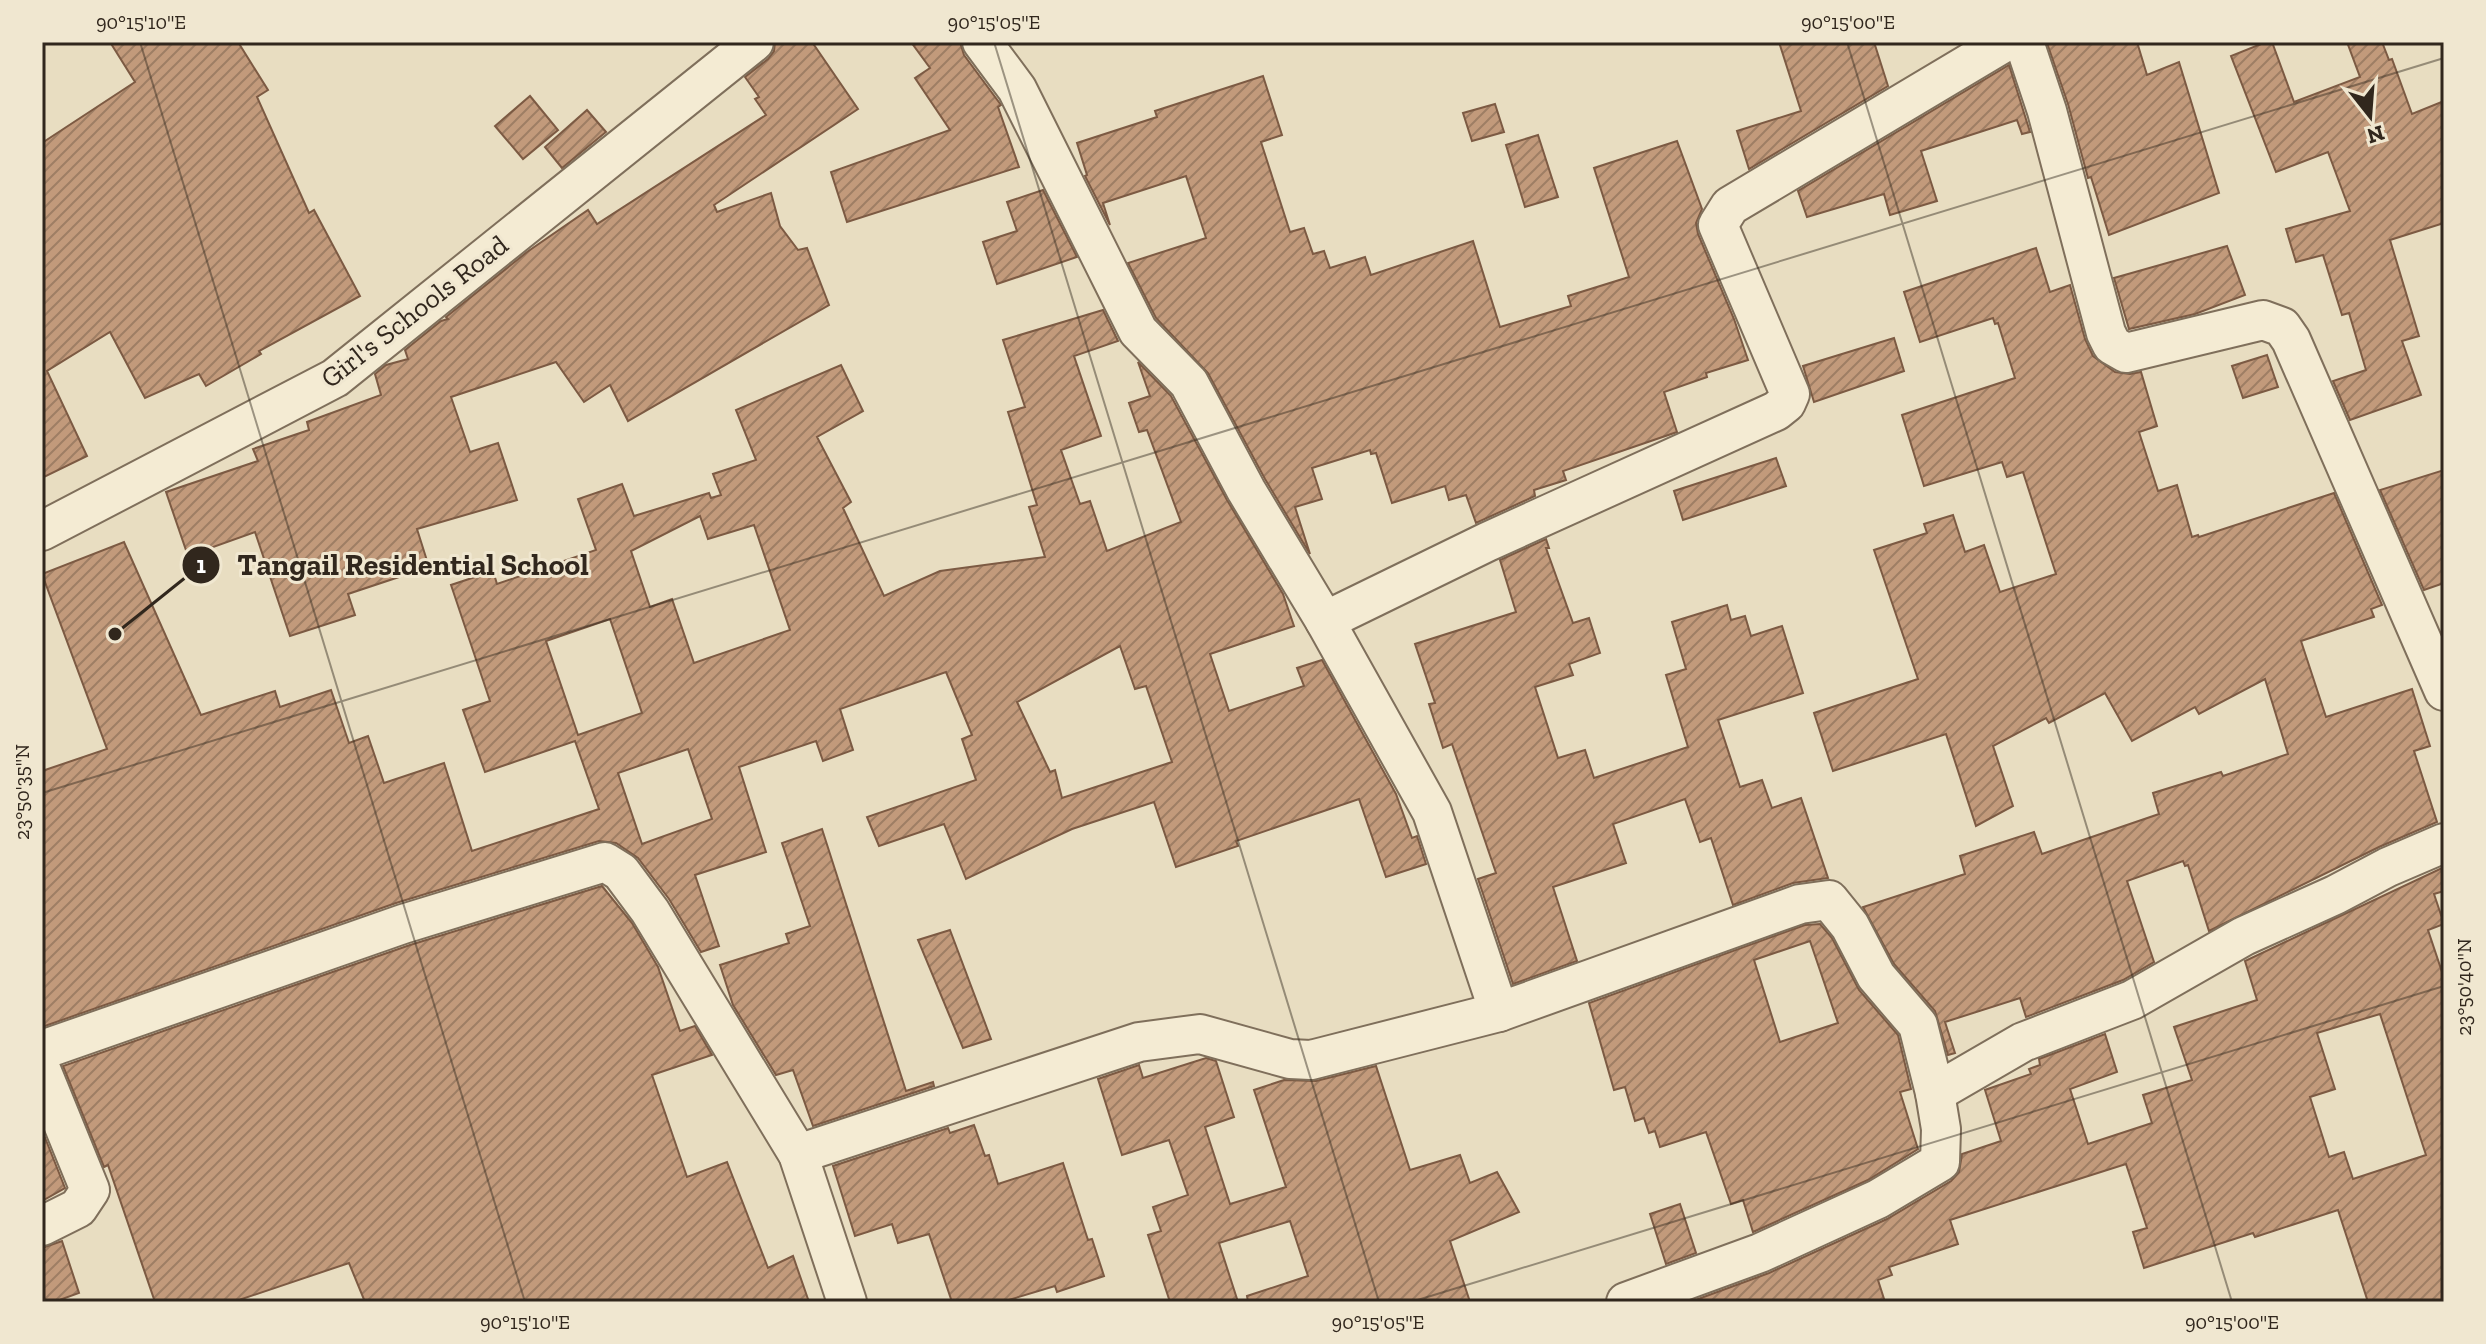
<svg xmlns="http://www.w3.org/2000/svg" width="2486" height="1344" font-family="'Zilla Slab',serif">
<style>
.building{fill:url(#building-hatch);stroke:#7c5a43;stroke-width:2;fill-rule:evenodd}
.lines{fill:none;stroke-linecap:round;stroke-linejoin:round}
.street-casing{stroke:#7f6f5b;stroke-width:42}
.street{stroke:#f4ebd3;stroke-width:38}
.ticks{fill:none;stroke:#31271d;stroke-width:2;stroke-opacity:0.45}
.labels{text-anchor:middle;stroke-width:6;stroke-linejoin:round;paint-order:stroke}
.street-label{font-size:28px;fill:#31271d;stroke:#f0e7d0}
.leader{fill:none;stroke:#31271d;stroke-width:3}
.callout-dot{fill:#31271d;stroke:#f0e7d0;stroke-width:3}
.mark-label{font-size:24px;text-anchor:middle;font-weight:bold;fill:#fff}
.callout-label{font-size:30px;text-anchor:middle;font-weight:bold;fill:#31271d;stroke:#f0e7d0;stroke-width:6;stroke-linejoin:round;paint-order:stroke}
.neatline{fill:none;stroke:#31271d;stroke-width:3}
.ticks-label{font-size:20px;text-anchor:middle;fill:#31271d}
</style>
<defs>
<pattern id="building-hatch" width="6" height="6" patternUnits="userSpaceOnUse" patternTransform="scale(2)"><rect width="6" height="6" fill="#c29a7b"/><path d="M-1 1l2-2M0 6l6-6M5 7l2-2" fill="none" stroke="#9e7e64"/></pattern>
</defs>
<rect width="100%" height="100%" fill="#e8ddc1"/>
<g class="building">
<path d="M 110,42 L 238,42 L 268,90 L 257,97 L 309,213 L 314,210 L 360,296 L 259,351 L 261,354 L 206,386 L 199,374 L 145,398 L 110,332 L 47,371 L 87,456 L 42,478 L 42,143 L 135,82 Z"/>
<path d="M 775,42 L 812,42 L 858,109 L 714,205 L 717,212 L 771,193 L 780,226 L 798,250 L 807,248 L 829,305 L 628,421 L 610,385 L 584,402 L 556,362 L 451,397 L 470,452 L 498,443 L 517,500 L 417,529 L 429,567 L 348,594 L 355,615 L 290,636 L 255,532 L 188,556 L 166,492 L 258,461 L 253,449 L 309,430 L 307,422 L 381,395 L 375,374 L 386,365 L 408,359 L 405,350 L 441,321 L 448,319 L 446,317 L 527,252 L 588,210 L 597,224 L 766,115 L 755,99 L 759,97 L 745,77 L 768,59 L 774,51 Z"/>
<path d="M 911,42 L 960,42 L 964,55 L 1001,105 L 998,107 L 1019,167 L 847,222 L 831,172 L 950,130 L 915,78 L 930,68 Z"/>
<path d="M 1779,42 L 1874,42 L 1888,86 L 1749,169 L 1737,131 L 1801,111 Z"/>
<path d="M 2137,42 L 2147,75 L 2179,62 L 2219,193 L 2109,235 L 2091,177 L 2088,178 L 2068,104 L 2047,43 Z"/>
<path d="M 2266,42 L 2272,42 L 2294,102 L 2360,77 L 2347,42 L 2382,42 L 2389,60 L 2392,59 L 2412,114 L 2444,101 L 2444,223 L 2390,240 L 2419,336 L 2402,341 L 2421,395 L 2350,420 L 2333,381 L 2366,370 L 2349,313 L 2342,315 L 2323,255 L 2296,262 L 2286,229 L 2350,211 L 2328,152 L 2276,172 L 2231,56 Z"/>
<path d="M 2009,65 L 2030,132 L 2022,134 L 2017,120 L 1921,151 L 1937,201 L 1890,215 L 1884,194 L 1807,217 L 1798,191 Z"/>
<path d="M 1263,76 L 1282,135 L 1261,142 L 1290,232 L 1304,228 L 1313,254 L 1324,251 L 1330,268 L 1365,257 L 1371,275 L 1473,241 L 1500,327 L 1571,306 L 1568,296 L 1629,277 L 1594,168 L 1677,141 L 1702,209 L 1696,223 L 1698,234 L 1734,319 L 1748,360 L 1706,373 L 1707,377 L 1664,392 L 1677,432 L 1563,471 L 1566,480 L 1534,490 L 1535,496 L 1476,523 L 1466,495 L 1449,500 L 1445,486 L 1392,503 L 1376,453 L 1371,454 L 1370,450 L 1312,468 L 1322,499 L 1295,507 L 1310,554 L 1265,479 L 1208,373 L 1156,318 L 1128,263 L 1206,238 L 1186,176 L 1103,203 L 1110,225 L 1085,176 L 1087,175 L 1077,143 L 1157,117 L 1155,111 Z"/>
<path d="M 530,96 L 558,130 L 523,159 L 495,126 Z"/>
<path d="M 1495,104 L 1504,132 L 1472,141 L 1463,113 Z"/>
<path d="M 587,110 L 606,132 L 562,168 L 545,147 Z"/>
<path d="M 1538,135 L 1558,197 L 1525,207 L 1506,145 Z"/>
<path d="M 1043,190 L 1077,257 L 997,284 L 983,242 L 1017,231 L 1007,202 Z"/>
<path d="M 2227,246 L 2245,295 L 2195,314 L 2129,329 L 2114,278 Z"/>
<path d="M 2036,248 L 2050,292 L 2070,285 L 2085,339 L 2093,356 L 2115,372 L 2130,374 L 2141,372 L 2157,426 L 2139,432 L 2158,491 L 2177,485 L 2192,537 L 2198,535 L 2199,537 L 2334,493 L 2382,605 L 2371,609 L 2374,617 L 2301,641 L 2326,717 L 2412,689 L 2430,746 L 2414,751 L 2437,822 L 2379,847 L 2209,931 L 2188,865 L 2185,866 L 2183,861 L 2127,881 L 2154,962 L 2123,980 L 2026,1017 L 2020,998 L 1945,1022 L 1955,1053 L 1948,1055 L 1935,1011 L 1894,964 L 1863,907 L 1965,874 L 1960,856 L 2034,832 L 2042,854 L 2159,814 L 2153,793 L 2221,772 L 2223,776 L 2288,754 L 2265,679 L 2199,714 L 2195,707 L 2132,741 L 2105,693 L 2049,723 L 2046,718 L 1993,746 L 2013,806 L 1976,826 L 1946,734 L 1833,771 L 1814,713 L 1918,679 L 1874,550 L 1927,533 L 1924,524 L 1953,515 L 1965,552 L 1984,545 L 2000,592 L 2056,574 L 2023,472 L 2007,477 L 2002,462 L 1924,486 L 1902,415 L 2015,378 L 1998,323 L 1995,324 L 1993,318 L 1920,342 L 1904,292 Z"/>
<path d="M 1103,310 L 1118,341 L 1074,356 L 1101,436 L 1061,450 L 1080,504 L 1090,501 L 1107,551 L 1181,522 L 1147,430 L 1139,432 L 1129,403 L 1150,396 L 1138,362 L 1171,396 L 1227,500 L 1283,594 L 1294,626 L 1210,654 L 1229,711 L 1304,686 L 1297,668 L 1322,660 L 1396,794 L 1412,838 L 1417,836 L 1426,864 L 1386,877 L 1359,799 L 1236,841 L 1238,846 L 1176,867 L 1154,802 L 1072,829 L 966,879 L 944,824 L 879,846 L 867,817 L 976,780 L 962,739 L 972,735 L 946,672 L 840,709 L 853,750 L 823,761 L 816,741 L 739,767 L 766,852 L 695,875 L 719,946 L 701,952 L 669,899 L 638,858 L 616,843 L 599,841 L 396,903 L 42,1027 L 42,771 L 107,749 L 42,574 L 124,542 L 201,715 L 275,691 L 280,707 L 331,690 L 349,743 L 368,736 L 384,783 L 444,763 L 472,851 L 599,809 L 575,741 L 485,772 L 463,710 L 490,701 L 451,585 L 493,571 L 497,584 L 596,550 L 578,499 L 622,484 L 634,516 L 709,493 L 711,498 L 721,495 L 713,474 L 756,460 L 736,410 L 841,365 L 863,411 L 817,437 L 851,502 L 843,508 L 884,596 L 940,571 L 1045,557 L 1029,507 L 1037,505 L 1008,412 L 1025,407 L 1003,340 ZM 700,516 L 708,539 L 754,525 L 790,630 L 694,663 L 672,599 L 650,607 L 631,551 ZM 610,619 L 642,713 L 578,735 L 546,641 ZM 1120,646 L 1135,689 L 1146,686 L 1172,762 L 1062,798 L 1055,770 L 1050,772 L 1017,702 ZM 688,749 L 712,819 L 642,844 L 618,773 Z"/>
<path d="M 1894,338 L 1904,371 L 1814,402 L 1803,366 Z"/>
<path d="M 2267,355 L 2278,387 L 2243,398 L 2232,366 Z"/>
<path d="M 1776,458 L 1786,486 L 1683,520 L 1674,491 Z"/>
<path d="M 2444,470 L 2444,583 L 2424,590 L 2380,490 Z"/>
<path d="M 1546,539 L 1549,548 L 1546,548 L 1573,623 L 1589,618 L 1600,653 L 1569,664 L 1573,675 L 1535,687 L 1558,758 L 1585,750 L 1594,778 L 1688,747 L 1666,675 L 1686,669 L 1672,622 L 1727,605 L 1731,620 L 1745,616 L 1751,636 L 1782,626 L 1803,693 L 1718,720 L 1740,787 L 1762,780 L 1772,808 L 1801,798 L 1828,878 L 1793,883 L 1733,905 L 1711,838 L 1700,842 L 1685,799 L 1613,824 L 1626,863 L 1553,887 L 1577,961 L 1513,984 L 1478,879 L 1496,873 L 1452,744 L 1443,748 L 1429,704 L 1435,703 L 1415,644 L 1516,612 L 1500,560 Z"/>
<path d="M 822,829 L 906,1091 L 933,1082 L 934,1086 L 813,1126 L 793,1070 L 776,1075 L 733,1005 L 720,965 L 789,943 L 786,934 L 810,926 L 782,843 Z"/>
<path d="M 2442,868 L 2444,891 L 2434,894 L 2444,924 L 2428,930 L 2444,978 L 2444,1302 L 2368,1302 L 2338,1210 L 2255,1237 L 2253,1233 L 2144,1268 L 2133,1232 L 2147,1228 L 2126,1164 L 1950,1220 L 1958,1244 L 1889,1267 L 1892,1275 L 1878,1280 L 1885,1302 L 1690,1302 L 1769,1273 L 1887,1219 L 1951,1181 L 1959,1172 L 1962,1154 L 2001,1141 L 1985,1090 L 2031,1074 L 2029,1069 L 2040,1065 L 2039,1059 L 2105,1034 L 2117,1072 L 2070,1089 L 2088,1144 L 2152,1123 L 2143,1095 L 2192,1080 L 2174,1027 L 2257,1000 L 2245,961 ZM 2380,1014 L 2426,1155 L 2353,1179 L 2344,1152 L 2329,1157 L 2310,1097 L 2335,1089 L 2317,1033 Z"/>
<path d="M 602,886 L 632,923 L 658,967 L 680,1031 L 695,1026 L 712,1055 L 652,1075 L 687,1177 L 727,1162 L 768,1268 L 793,1256 L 809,1302 L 365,1302 L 349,1263 L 233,1302 L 155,1302 L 108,1165 L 104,1167 L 63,1066 L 410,945 Z"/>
<path d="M 1820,924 L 1832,938 L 1859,990 L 1898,1035 L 1911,1089 L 1900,1092 L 1918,1149 L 1868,1180 L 1753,1232 L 1743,1200 L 1731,1204 L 1706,1132 L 1660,1147 L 1655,1131 L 1649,1133 L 1644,1118 L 1635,1121 L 1625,1087 L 1614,1090 L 1589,1003 L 1805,925 ZM 1810,941 L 1838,1023 L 1780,1042 L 1754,960 Z"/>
<path d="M 950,930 L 991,1039 L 963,1048 L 918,940 Z"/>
<path d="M 1206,1058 L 1216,1061 L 1234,1117 L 1205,1127 L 1230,1204 L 1286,1187 L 1254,1090 L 1284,1080 L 1316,1081 L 1376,1066 L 1410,1170 L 1460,1155 L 1470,1183 L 1497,1172 L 1519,1212 L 1450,1241 L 1470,1302 L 1248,1302 L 1247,1296 L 1308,1276 L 1290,1221 L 1219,1243 L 1238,1302 L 1170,1302 L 1148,1235 L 1161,1231 L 1153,1207 L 1188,1195 L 1169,1140 L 1122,1155 L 1098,1079 L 1139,1065 L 1143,1078 Z"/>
<path d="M 974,1125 L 985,1156 L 989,1155 L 998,1184 L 1063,1163 L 1088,1240 L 1092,1239 L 1104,1276 L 1057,1292 L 1055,1286 L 1002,1302 L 952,1302 L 929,1234 L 898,1243 L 892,1224 L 855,1236 L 833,1166 L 948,1128 L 950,1133 Z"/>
<path d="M 42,1130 L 65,1188 L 42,1201 Z"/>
<path d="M 1680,1204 L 1696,1253 L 1666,1264 L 1650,1214 Z"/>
<path d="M 62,1241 L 79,1293 L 54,1302 L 42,1302 L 42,1248 Z"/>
</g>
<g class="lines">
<g class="street-casing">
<g id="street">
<path d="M 982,42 L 1017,89 L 1138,331 L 1189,383 L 1246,490 L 1325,621 L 1432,812 L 1499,1012 L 1800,904 L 1829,900 L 1850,926 L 1876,976 L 1918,1025 L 1935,1093 L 1941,1129 L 1940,1162 L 1878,1199 L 1760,1253 L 1626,1302"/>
<path d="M 2024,42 L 2047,111 L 2106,333 L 2112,345 L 2126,353 L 2263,320 L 2282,327 L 2291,340 L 2444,691"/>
<path d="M 42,531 L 335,378 L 754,42"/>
<path d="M 1325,621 L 1487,542 L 1776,411 L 1786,403 L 1790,394 L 1718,225 L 1730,206 L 2005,42"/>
<path d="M 42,1050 L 403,924 L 605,862 L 621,872 L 650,911 L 798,1154 L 847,1302"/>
<path d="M 42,1072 L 90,1190 L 78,1208 L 42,1226"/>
<path d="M 1935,1093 L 2023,1042 L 2132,1000 L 2244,936 L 2335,895 L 2388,867 L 2444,843"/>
<path d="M 798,1154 L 1139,1042 L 1200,1034 L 1290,1059 L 1311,1060 L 1499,1012"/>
</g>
</g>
<use href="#street" class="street"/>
</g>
<path class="ticks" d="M 140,42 L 525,1302M 994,42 L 1379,1302M 1847,42 L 2232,1302M 42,793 L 2444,58M 1411,1302 L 2444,986"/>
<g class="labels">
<g class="street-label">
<text transform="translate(414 311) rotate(-38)" y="10">Girl's Schools Road</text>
</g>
</g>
<path class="leader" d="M115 634L201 565"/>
<g class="callout-dot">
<circle cx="115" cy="634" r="8"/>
<circle cx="201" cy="565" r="20"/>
</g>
<g class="mark-label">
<text x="201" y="573">1</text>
</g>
<g class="callout-label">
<text x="413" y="575">Tangail Residential School</text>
</g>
<rect width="2486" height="1344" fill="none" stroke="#f0e7d0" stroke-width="88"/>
<g transform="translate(2370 116) rotate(163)" stroke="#f0e7d0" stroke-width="6" paint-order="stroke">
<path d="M0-6L14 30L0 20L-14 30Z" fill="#31271d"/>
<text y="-12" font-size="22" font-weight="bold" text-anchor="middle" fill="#31271d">N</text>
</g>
<rect x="44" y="44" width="2398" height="1256" class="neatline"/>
<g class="ticks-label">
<text x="141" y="29">90°15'10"E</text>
<text x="994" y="29">90°15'05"E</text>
<text x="1848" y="29">90°15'00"E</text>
<text transform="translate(22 792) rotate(-90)" y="7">23°50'35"N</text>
<text transform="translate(2464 987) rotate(-90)" y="7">23°50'40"N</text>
<text x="525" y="1329">90°15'10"E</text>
<text x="1378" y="1329">90°15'05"E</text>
<text x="2232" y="1329">90°15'00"E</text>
</g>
</svg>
